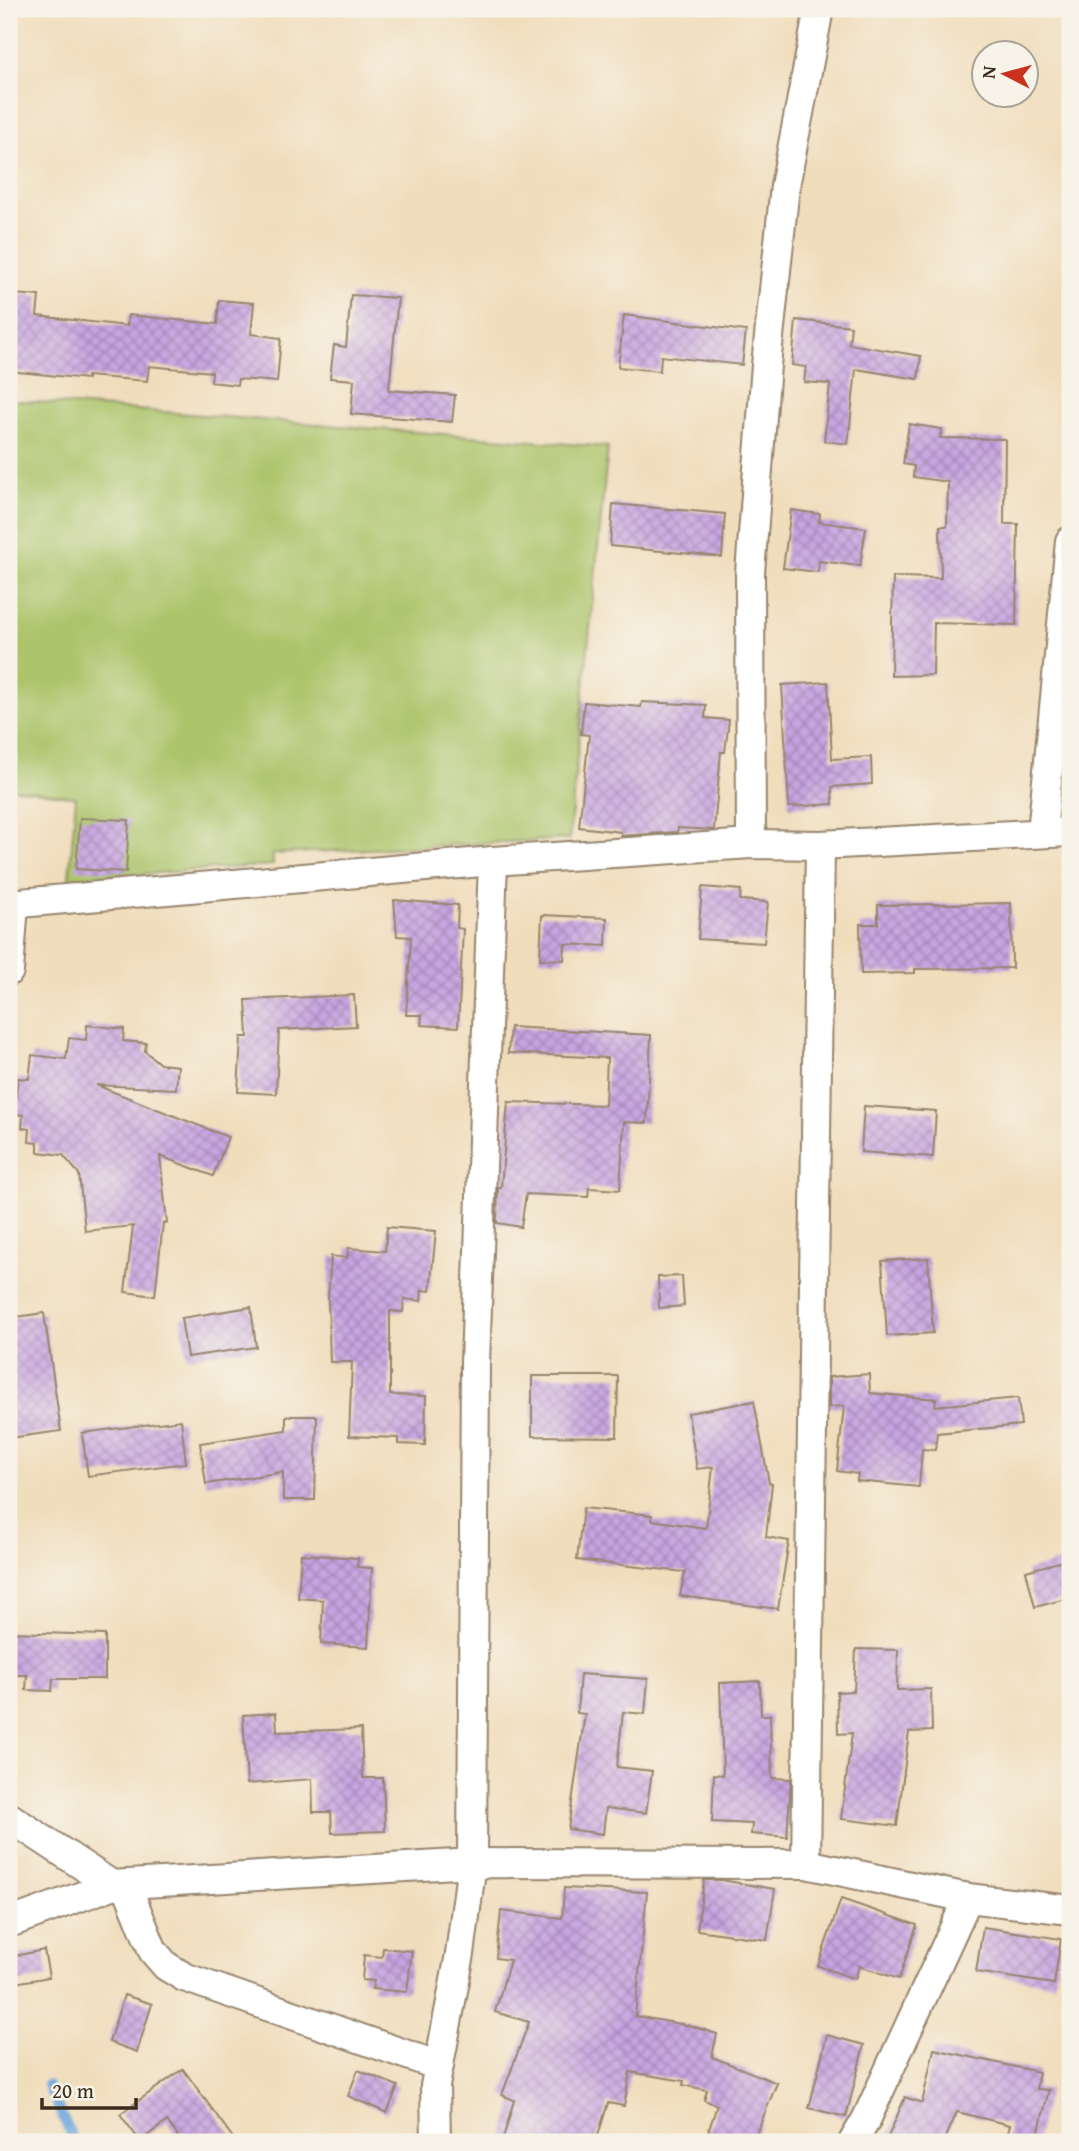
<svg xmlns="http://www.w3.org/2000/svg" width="1079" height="2151" font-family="'Gentium Book Plus',serif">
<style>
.pitch{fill:#acc46a;stroke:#747744;stroke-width:2}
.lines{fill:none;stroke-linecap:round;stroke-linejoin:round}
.stream{stroke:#69a5da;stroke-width:10}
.building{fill:url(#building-cross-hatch)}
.minor-casing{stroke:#96846d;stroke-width:32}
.minor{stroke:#fff;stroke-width:28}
</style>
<defs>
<pattern id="building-cross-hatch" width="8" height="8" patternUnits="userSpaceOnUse" patternTransform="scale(1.75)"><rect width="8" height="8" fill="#c7a4e1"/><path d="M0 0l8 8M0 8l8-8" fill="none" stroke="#a386b6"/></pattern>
</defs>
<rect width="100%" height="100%" fill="#f7f3e8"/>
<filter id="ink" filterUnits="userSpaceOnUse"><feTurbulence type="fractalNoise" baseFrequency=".0143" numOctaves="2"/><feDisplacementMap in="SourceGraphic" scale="14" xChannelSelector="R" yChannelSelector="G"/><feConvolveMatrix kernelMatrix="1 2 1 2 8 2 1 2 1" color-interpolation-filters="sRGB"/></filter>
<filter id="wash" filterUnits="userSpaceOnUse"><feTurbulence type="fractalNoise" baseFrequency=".00686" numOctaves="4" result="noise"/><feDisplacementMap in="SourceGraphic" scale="28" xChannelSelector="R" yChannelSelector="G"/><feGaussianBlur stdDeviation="1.57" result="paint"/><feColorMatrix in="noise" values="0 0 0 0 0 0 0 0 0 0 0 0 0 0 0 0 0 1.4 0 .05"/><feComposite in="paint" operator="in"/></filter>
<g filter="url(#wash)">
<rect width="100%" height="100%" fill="#f0ddbc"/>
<path class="pitch" d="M 9,400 L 608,447 L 569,839 L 273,854 L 273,865 L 69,879 L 76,797 L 9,788 Z"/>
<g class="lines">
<path class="stream" d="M 47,2085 L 75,2142"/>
</g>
<g id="blocks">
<g class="building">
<path d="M 13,294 L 39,296 L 37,316 L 127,326 L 128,315 L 217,324 L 219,300 L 254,303 L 251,334 L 281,338 L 277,382 L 238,379 L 237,385 L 211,382 L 212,372 L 149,366 L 147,381 L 87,376 L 87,379 L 9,371 L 9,333 Z"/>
<path d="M 351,295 L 398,298 L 389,390 L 455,395 L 452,422 L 351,414 L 354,380 L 330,378 L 334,345 L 346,347 Z"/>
<path d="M 624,315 L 746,331 L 742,365 L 661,356 L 660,371 L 618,367 Z"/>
<path d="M 796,320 L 851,326 L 849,344 L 921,356 L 918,379 L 856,369 L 848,444 L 824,441 L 830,384 L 804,382 L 806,367 L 792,365 Z"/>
<path d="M 909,424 L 942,429 L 940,438 L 1005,439 L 1004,524 L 1018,524 L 1016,625 L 934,623 L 933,675 L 891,676 L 893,577 L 941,578 L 940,526 L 947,526 L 948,482 L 913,477 L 914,466 L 903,464 Z"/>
<path d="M 613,504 L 725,514 L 722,557 L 610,546 Z"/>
<path d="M 791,510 L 820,514 L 819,522 L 866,528 L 860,566 L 819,561 L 818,572 L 783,568 Z"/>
<path d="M 828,682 L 832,759 L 871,757 L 872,784 L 832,787 L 833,804 L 789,807 L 782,685 Z"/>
<path d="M 584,702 L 641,707 L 642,702 L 706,705 L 705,718 L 729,720 L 725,752 L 721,752 L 714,830 L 678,828 L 677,832 L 621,836 L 621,832 L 579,827 L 589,735 L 581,734 Z"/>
<path d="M 80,818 L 129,820 L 126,872 L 76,869 Z"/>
<path d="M 702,887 L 741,890 L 740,900 L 768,902 L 764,943 L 698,939 Z"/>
<path d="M 394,900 L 458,905 L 457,928 L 463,929 L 458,1027 L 421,1025 L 422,1015 L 406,1015 L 411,937 L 397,936 Z"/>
<path d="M 1011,903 L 1012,968 L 915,969 L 915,973 L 861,974 L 860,924 L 878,924 L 878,905 Z"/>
<path d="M 542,915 L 607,918 L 606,946 L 565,944 L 564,960 L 540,959 Z"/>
<path d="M 354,995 L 356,1026 L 279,1030 L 276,1094 L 238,1092 L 241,1037 L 248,1037 L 246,1000 Z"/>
<path d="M 87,1025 L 124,1029 L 123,1041 L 146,1043 L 145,1051 L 160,1064 L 178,1066 L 176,1089 L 96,1085 L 228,1137 L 213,1176 L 160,1156 L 167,1223 L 163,1223 L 155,1296 L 125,1292 L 133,1226 L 85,1231 L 79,1174 L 63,1155 L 38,1152 L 38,1143 L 29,1142 L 30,1129 L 22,1128 L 23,1115 L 14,1114 L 18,1078 L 29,1079 L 32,1055 L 66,1059 L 69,1038 L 86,1040 Z"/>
<path d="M 510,1027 L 651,1035 L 647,1123 L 624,1122 L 620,1190 L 589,1188 L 588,1197 L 526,1194 L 521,1227 L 497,1223 L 498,1188 L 501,1188 L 508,1102 L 605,1105 L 607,1058 L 508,1053 Z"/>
<path d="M 864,1106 L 936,1111 L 933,1157 L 861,1152 Z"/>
<path d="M 387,1227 L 436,1231 L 430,1291 L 422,1290 L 421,1301 L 404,1299 L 403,1312 L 390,1311 L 390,1395 L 426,1396 L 425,1445 L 398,1444 L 398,1438 L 349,1436 L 352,1362 L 330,1362 L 328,1298 L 331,1256 L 347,1258 L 348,1248 L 385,1251 Z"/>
<path d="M 928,1258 L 933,1333 L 887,1336 L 882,1261 Z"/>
<path d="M 682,1276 L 684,1306 L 659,1308 L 658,1277 Z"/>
<path d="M 251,1307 L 256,1347 L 187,1357 L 181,1318 Z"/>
<path d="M 44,1313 L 61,1431 L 9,1438 L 9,1318 Z"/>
<path d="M 869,1374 L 870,1393 L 936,1399 L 935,1406 L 1018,1398 L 1021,1425 L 937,1433 L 935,1450 L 922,1449 L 919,1487 L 857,1481 L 858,1474 L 837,1471 L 844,1406 L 829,1407 L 829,1377 Z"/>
<path d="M 532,1376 L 618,1376 L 617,1437 L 532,1436 Z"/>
<path d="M 754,1401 L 769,1483 L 772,1484 L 766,1537 L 789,1541 L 778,1609 L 680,1596 L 685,1572 L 577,1560 L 583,1508 L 652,1515 L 652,1520 L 706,1528 L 713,1467 L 697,1469 L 688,1413 Z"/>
<path d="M 286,1416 L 317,1416 L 315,1500 L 283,1500 L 283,1472 L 206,1484 L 200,1443 L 286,1430 Z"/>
<path d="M 181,1420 L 186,1463 L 88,1476 L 82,1433 Z"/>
<path d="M 301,1554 L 358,1558 L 357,1567 L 372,1568 L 368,1647 L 321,1644 L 323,1600 L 298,1598 Z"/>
<path d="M 1070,1559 L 1070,1598 L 1035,1607 L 1026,1571 Z"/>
<path d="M 9,1632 L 105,1635 L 105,1679 L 53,1679 L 52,1691 L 26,1690 L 27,1675 L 9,1675 Z"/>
<path d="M 856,1649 L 898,1650 L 897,1690 L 931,1689 L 932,1731 L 909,1732 L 897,1826 L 841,1819 L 852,1733 L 838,1734 L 837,1692 L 854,1691 Z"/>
<path d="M 580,1674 L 648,1679 L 645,1714 L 623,1712 L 617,1767 L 652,1771 L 646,1813 L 606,1808 L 603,1834 L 568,1829 L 585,1714 L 577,1713 Z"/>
<path d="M 760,1681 L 761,1715 L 770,1715 L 772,1778 L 791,1779 L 787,1837 L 751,1834 L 752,1824 L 712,1822 L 714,1774 L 723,1775 L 720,1683 Z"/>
<path d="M 276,1713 L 277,1732 L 361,1729 L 363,1778 L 383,1778 L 385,1831 L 332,1833 L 331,1812 L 313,1812 L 312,1779 L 247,1784 L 243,1715 Z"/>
<path d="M 704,1880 L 721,1880 L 775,1889 L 767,1940 L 697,1930 Z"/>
<path d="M 564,1888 L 647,1892 L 635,2016 L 692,2026 L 717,2034 L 712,2057 L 777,2083 L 753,2142 L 705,2142 L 717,2105 L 704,2100 L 707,2090 L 683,2085 L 684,2081 L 630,2072 L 624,2106 L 608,2103 L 596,2142 L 502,2142 L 514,2100 L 502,2095 L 529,2022 L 495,2012 L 510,1960 L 496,1958 L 501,1911 L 562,1918 Z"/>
<path d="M 841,1899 L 917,1925 L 899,1979 L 859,1966 L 855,1979 L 818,1966 Z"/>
<path d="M 983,1927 L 1061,1939 L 1054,1984 L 976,1972 Z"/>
<path d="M 383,1948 L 412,1951 L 407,1992 L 372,1989 L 374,1981 L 362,1980 L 364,1955 L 382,1957 Z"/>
<path d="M 44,1950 L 49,1977 L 9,1984 L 9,1957 Z"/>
<path d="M 124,1995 L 152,2004 L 137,2052 L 109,2042 Z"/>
<path d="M 827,2035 L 864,2045 L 846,2117 L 809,2108 Z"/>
<path d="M 934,2049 L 1039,2072 L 1036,2089 L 1049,2090 L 1036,2142 L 1006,2142 L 1010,2125 L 957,2112 L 944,2142 L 886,2142 L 905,2097 L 922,2103 Z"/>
<path d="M 183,2069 L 236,2142 L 182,2142 L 167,2121 L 140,2141 L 120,2114 Z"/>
<path d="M 358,2070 L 398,2086 L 387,2113 L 348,2096 Z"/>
</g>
</g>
</g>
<g filter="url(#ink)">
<use href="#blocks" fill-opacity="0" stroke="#96846d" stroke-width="2"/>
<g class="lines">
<g class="minor-casing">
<g id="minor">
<path d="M 1042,833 L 1070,541"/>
<path d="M 751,844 L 750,573 L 766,365 L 785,186 L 819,9"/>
<path d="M 9,904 L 493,861 L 751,844 L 820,845 L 1070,832"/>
<path d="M 9,971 L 14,904"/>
<path d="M 9,1817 L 112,1885"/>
<path d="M 806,1864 L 820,845"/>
<path d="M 126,1884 L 153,1951 L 166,1966 L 184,1977 L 439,2066"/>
<path d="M 9,1923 L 112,1885 L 472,1863 L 806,1864 L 968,1898 L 1070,1910"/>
<path d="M 436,2142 L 435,2086 L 460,1954 L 472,1863 L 475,1363 L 493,861"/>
<path d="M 853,2142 L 866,2120 L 968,1898"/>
</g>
</g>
<use href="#minor" class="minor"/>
</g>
</g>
<rect width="1079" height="2151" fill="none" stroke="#f7f3e8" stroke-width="35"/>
<g transform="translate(1005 74) rotate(276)"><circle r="33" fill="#f7f3e8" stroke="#aca397" stroke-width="2"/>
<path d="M0-5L12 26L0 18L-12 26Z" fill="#c8321e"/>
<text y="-10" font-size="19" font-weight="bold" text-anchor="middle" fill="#3b2a1e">N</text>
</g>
<path d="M42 2098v10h94v-10" fill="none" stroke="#3b2a1e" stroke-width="3.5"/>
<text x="52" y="2098" font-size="21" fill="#3b2a1e" stroke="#f7f3e8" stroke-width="5" paint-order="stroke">20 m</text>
</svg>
